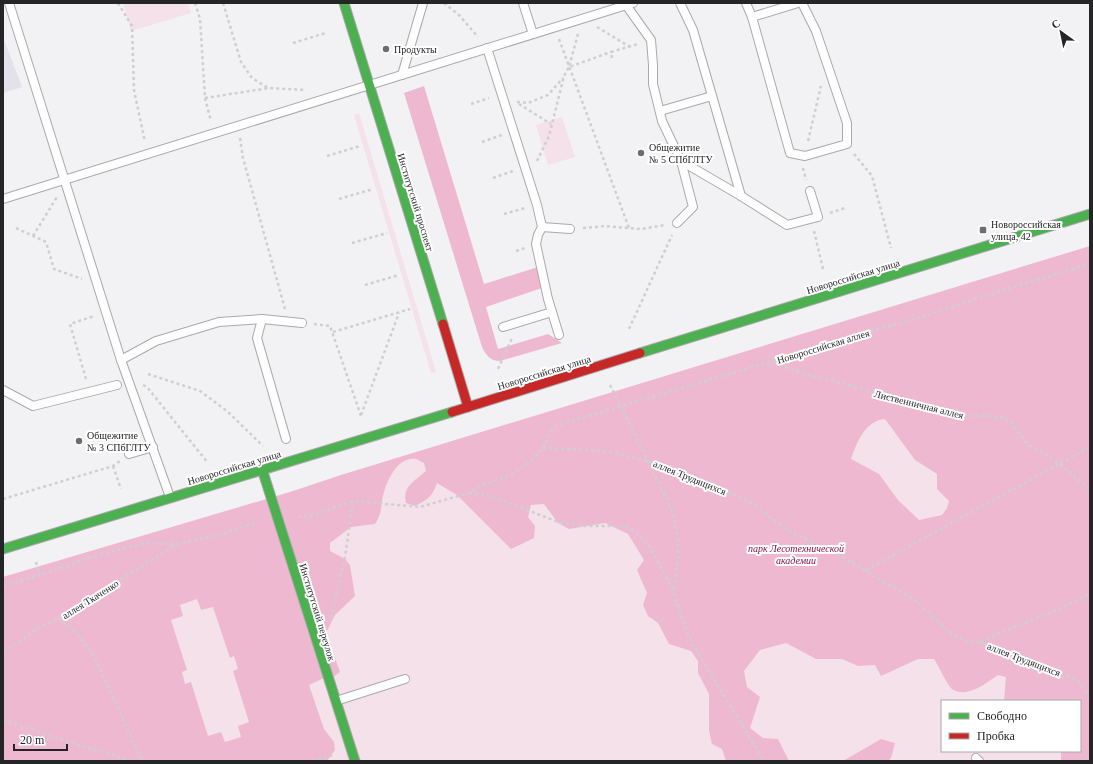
<svg xmlns="http://www.w3.org/2000/svg" width="1093" height="764" font-family="'Times New Roman',serif">
<style>
.built{fill:#e3e2ea}
.green{fill:#f5e1e9;fill-rule:evenodd}
.forest{fill:#eeb9d0;fill-rule:evenodd}
.lines{fill:none;stroke-linecap:round;stroke-linejoin:round}
.lane-casing{stroke:#aaaaac;stroke-width:10}
.fast-casing{stroke:#aaaaac;stroke-width:11}
.jam-casing{stroke:#aaaaac;stroke-width:11}
.path{stroke:#cfcfd0;stroke-width:2.5;stroke-dasharray:3 3;stroke-linecap:butt}
.lane{stroke:#fdfdfd;stroke-width:8}
.fast{stroke:#4caf50;stroke-width:9}
.jam{stroke:#c62828;stroke-width:9}
.poi-dot{fill:#6d6c6f;stroke:#fff;stroke-width:1.5}
.labels{text-anchor:middle;stroke-width:4;stroke-linejoin:round;paint-order:stroke}
.poi-label{font-size:10px;fill:#252527;stroke:#fff;text-anchor:start}
.street-label{font-size:10px;fill:#252527;stroke:#fff}
.park-label{font-size:10px;font-style:italic;fill:#7f0c4b;stroke:#fff}
</style>
<rect width="100%" height="100%" fill="#f2f1f4"/>
<path class="built" d="M 3,37 L 22,87 L 3,93 Z"/>
<g class="green">
<path d="M 123,3 L 188,3 L 191,13 L 131,31 Z"/>
<path d="M 359,113 L 436,372 L 431,373 L 354,115 Z"/>
<path d="M 562,117 L 575,157 L 548,165 L 536,125 Z"/>
<path d="M 1090,246 L 1090,761 L 3,761 L 3,577 L 290,492 L 341,475 ZM 942,701 L 1080,701 L 1080,751 L 942,751 Z"/>
</g>
<g class="forest">
<path d="M 424,86 L 484,284 L 538,267 L 545,287 L 486,307 L 498,349 L 548,334 L 562,343 L 500,361 C 490,361 486,355 482,347 L 404,93 Z"/>
<path d="M 1090,246 L 1090,761 L 1058,761 L 1061,760 L 1061,751 L 1080,751 L 1080,701 L 1004,701 L 1006,677 L 998,675 C 986,683 967,699 952,689 C 948,686 938,665 934,659 L 918,659 L 881,676 L 875,665 L 858,666 L 842,659 L 816,659 L 786,643 L 760,650 L 744,671 L 747,687 L 760,697 L 750,728 L 763,738 L 778,739 L 789,761 L 726,761 L 722,749 L 712,744 L 709,731 L 709,694 L 698,673 L 698,661 L 691,651 L 669,644 L 658,623 L 648,616 L 643,605 L 647,593 L 637,570 L 644,560 L 628,534 L 605,523 L 569,529 L 558,523 L 544,504 L 531,505 L 528,517 L 535,526 L 534,538 L 511,549 L 457,495 L 437,483 C 433,495 428,500 415,506 L 406,503 C 402,486 415,481 426,471 L 424,463 C 421,462 418,459 416,459 C 399,456 388,478 384,492 C 380,504 383,513 375,524 L 351,527 L 330,543 L 330,551 L 345,559 L 350,565 L 355,596 L 335,615 L 326,633 L 340,672 L 332,678 L 324,678 L 309,685 L 324,729 L 334,742 L 335,750 L 327,761 L 3,761 L 3,577 L 290,492 L 341,475 ZM 885,419 L 915,460 L 937,474 L 937,489 L 949,501 L 947,508 L 942,515 L 919,520 L 898,500 L 879,474 L 851,459 C 857,442 865,421 885,419 ZM 197,599 L 201,610 L 213,607 L 230,658 L 234,656 L 238,669 L 233,671 L 249,722 L 238,726 L 241,737 L 225,742 L 221,732 L 208,736 L 191,682 L 185,684 L 182,672 L 187,670 L 171,620 L 183,616 L 180,605 Z"/>
<path d="M 881,739 L 895,743 L 891,758 L 888,761 L 843,761 Z"/>
</g>
<g class="lines">
<g class="lane-casing">
<g id="lane">
<path d="M 9,3 L 121,360 L 170,497"/>
<path d="M 523,3 L 533,34"/>
<path d="M 680,3 L 693,30 L 741,196"/>
<path d="M 746,3 L 752,17 L 790,153 L 805,156 L 847,144 L 847,123 L 816,31 L 802,3"/>
<path d="M 626,5 L 651,40 L 653,65 L 653,84 L 662,121 L 681,161 L 693,207 L 677,223"/>
<path d="M 752,17 L 798,3"/>
<path d="M 487,48 L 537,205 L 542,227 L 538,235 L 536,244 L 548,299 L 559,335"/>
<path d="M 402,75 L 423,3"/>
<path d="M 660,111 L 712,96"/>
<path d="M 681,161 L 741,196 L 787,225 L 818,217 L 810,191"/>
<path d="M 3,199 L 633,3"/>
<path d="M 542,227 L 570,229"/>
<path d="M 262,319 L 257,338 L 286,439"/>
<path d="M 503,327 L 552,312"/>
<path d="M 121,360 L 156,341 L 219,322 L 262,319 L 302,323"/>
<path d="M 3,390 L 33,406 L 117,385"/>
<path d="M 129,454 L 153,447"/>
<path d="M 336,701 L 405,679"/>
<path d="M 976,758 L 979,761"/>
</g>
</g>
<g class="fast-casing">
<g id="fast">
<path d="M 344,3 L 443,324"/>
<path d="M 640,353 L 1090,214"/>
<path d="M 262,469 L 355,761"/>
<path d="M 3,549 L 452,412"/>
</g>
</g>
<g class="jam-casing">
<g id="jam">
<path d="M 443,324 L 468,407"/>
<path d="M 452,412 L 640,353"/>
</g>
</g>
<g class="path">
<path d="M 118,3 L 132,26 L 134,90 L 145,142"/>
<path d="M 195,3 L 200,19 L 205,98 L 211,121"/>
<path d="M 223,3 L 241,62 L 252,78 L 268,88"/>
<path d="M 444,3 L 459,15 L 478,37"/>
<path d="M 597,27 L 630,47"/>
<path d="M 578,34 L 569,67 L 611,52"/>
<path d="M 559,39 L 629,228"/>
<path d="M 293,43 L 326,33"/>
<path d="M 612,58 L 611,52 L 638,44"/>
<path d="M 205,98 L 269,88 L 306,90"/>
<path d="M 517,102 L 528,103 L 548,95 L 563,78"/>
<path d="M 471,104 L 489,98"/>
<path d="M 519,104 L 551,124"/>
<path d="M 240,138 L 243,158 L 285,309"/>
<path d="M 808,141 L 821,86"/>
<path d="M 482,142 L 502,135"/>
<path d="M 854,154 L 872,176 L 891,248"/>
<path d="M 327,156 L 360,146"/>
<path d="M 537,161 L 549,136 L 564,76 L 569,67"/>
<path d="M 803,168 L 806,180"/>
<path d="M 493,178 L 513,171"/>
<path d="M 339,199 L 373,189"/>
<path d="M 830,213 L 845,208"/>
<path d="M 504,214 L 525,208"/>
<path d="M 16,228 L 46,242 L 54,269 L 82,279"/>
<path d="M 583,228 L 605,226 L 641,229 L 665,225"/>
<path d="M 814,231 L 823,269"/>
<path d="M 33,236 L 57,197"/>
<path d="M 352,243 L 387,233"/>
<path d="M 516,251 L 525,248"/>
<path d="M 365,285 L 399,275"/>
<path d="M 314,324 L 330,326 L 361,416"/>
<path d="M 629,329 L 672,235"/>
<path d="M 333,332 L 410,309"/>
<path d="M 774,362 L 801,373 L 852,386 L 895,400 L 957,416 L 993,416 L 1005,418 L 1010,421 L 1026,442 L 1033,448 L 1046,455 L 1060,464 L 1082,483 L 1090,488"/>
<path d="M 498,369 L 512,338"/>
<path d="M 148,374 L 200,391 L 227,411 L 263,446"/>
<path d="M 86,379 L 70,324 L 94,316"/>
<path d="M 143,385 L 147,387 L 208,463"/>
<path d="M 610,385 L 671,508 C 681,540 679,556 674,589"/>
<path d="M 361,415 L 399,313"/>
<path d="M 543,448 L 604,451 L 648,461 L 711,483 L 757,506 L 775,521 L 789,531 L 842,557 L 915,600 L 953,635 L 968,641 L 980,643 L 996,647 L 1063,673 L 1075,679 L 1081,685 L 1090,698"/>
<path d="M 113,466 L 121,489"/>
<path d="M 469,493 L 482,494 L 499,499 L 558,522 L 583,526 L 625,526 L 636,533 L 648,544 L 673,590 L 684,625 L 692,643 L 764,761"/>
<path d="M 3,499 L 113,466 L 120,461"/>
<path d="M 298,517 L 311,516 L 353,501 L 420,507 L 469,493 L 483,485 L 510,475 L 527,464 L 543,448 L 551,431 L 556,426 L 621,406 L 773,361 L 871,331 L 925,316 L 1013,287 L 1090,264"/>
<path d="M 36,562 L 40,575"/>
<path d="M 866,570 L 1090,447"/>
<path d="M 3,586 L 40,575 L 101,554 L 146,543 L 177,544 L 223,534 L 259,522"/>
<path d="M 59,618 L 76,633 L 94,656 L 142,761"/>
<path d="M 331,618 L 345,557 L 353,501"/>
<path d="M 981,642 L 996,634 L 1050,613 L 1090,594"/>
<path d="M 3,652 L 42,626 L 59,618 L 177,544"/>
<path d="M 3,720 L 78,745 L 133,761"/>
<path d="M 312,761 L 333,755"/>
</g>
<use href="#lane" class="lane"/>
<use href="#fast" class="fast"/>
<use href="#jam" class="jam"/>
</g>
<g class="poi-dot">
<circle cx="386" cy="49" r="4"/>
<circle cx="641" cy="153" r="4"/>
<rect x="979" y="226" width="8" height="8" rx="2"/>
<circle cx="79" cy="441" r="4"/>
</g>
<g class="labels">
<g class="poi-label">
<text x="394" y="53">Продукты</text>
<text x="649" y="151">Общежитие<tspan x="649" dy="12">№ 5 СПбГЛТУ</tspan></text>
<text x="991" y="228">Новороссийская<tspan x="991" dy="12">улица, 42</tspan></text>
<text x="87" y="439">Общежитие<tspan x="87" dy="12">№ 3 СПбГЛТУ</tspan></text>
</g>
<g class="street-label">
<text transform="translate(416 202) rotate(73)" y="4">Институтский проспект</text>
<text transform="translate(853 276) rotate(-17)" y="4">Новороссийская улица</text>
<text transform="translate(823 346) rotate(-17)" y="4">Новороссийская аллея</text>
<text transform="translate(544 372) rotate(-17)" y="4">Новороссийская улица</text>
<text transform="translate(919 404) rotate(14)" y="4">Лиственничная аллея</text>
<text transform="translate(234 467) rotate(-17)" y="4">Новороссийская улица</text>
<text transform="translate(690 477) rotate(22)" y="4">аллея Трудящихся</text>
<text transform="translate(90 599) rotate(-32)" y="4">аллея Ткаченко</text>
<text transform="translate(318 612) rotate(73)" y="4">Институтский переулок</text>
<text transform="translate(1024 659) rotate(21)" y="4">аллея Трудящихся</text>
</g>
<g class="park-label">
<text x="796" y="552">парк Лесотехнической<tspan x="796" dy="12">академии</tspan></text>
</g>
</g>
<rect width="1093" height="764" fill="none" stroke="#252527" stroke-width="8"/>
<rect x="941" y="700" width="140" height="52" fill="#ffffff" stroke="#a8a8a9"/>
<rect x="949" y="713" width="20" height="6" fill="#4caf50" stroke="#a8a8a9"/>
<text x="977" y="720" font-size="12" fill="#252527">Свободно</text>
<rect x="949" y="733" width="20" height="6" fill="#c62828" stroke="#a8a8a9"/>
<text x="977" y="740" font-size="12" fill="#252527">Пробка</text>
<g transform="translate(1061 32) rotate(327)" stroke="#ffffff" stroke-width="3" paint-order="stroke">
<path d="M0-3L7 15L0 10L-7 15Z" fill="#252527"/>
<text y="-6" font-size="11" font-weight="bold" text-anchor="middle" fill="#252527">С</text>
</g>
<path d="M14 744v6h53v-6" fill="none" stroke="#252527" stroke-width="2"/>
<text x="20" y="744" font-size="12" fill="#252527" stroke="#ffffff" stroke-width="3" paint-order="stroke">20 m</text>
</svg>
